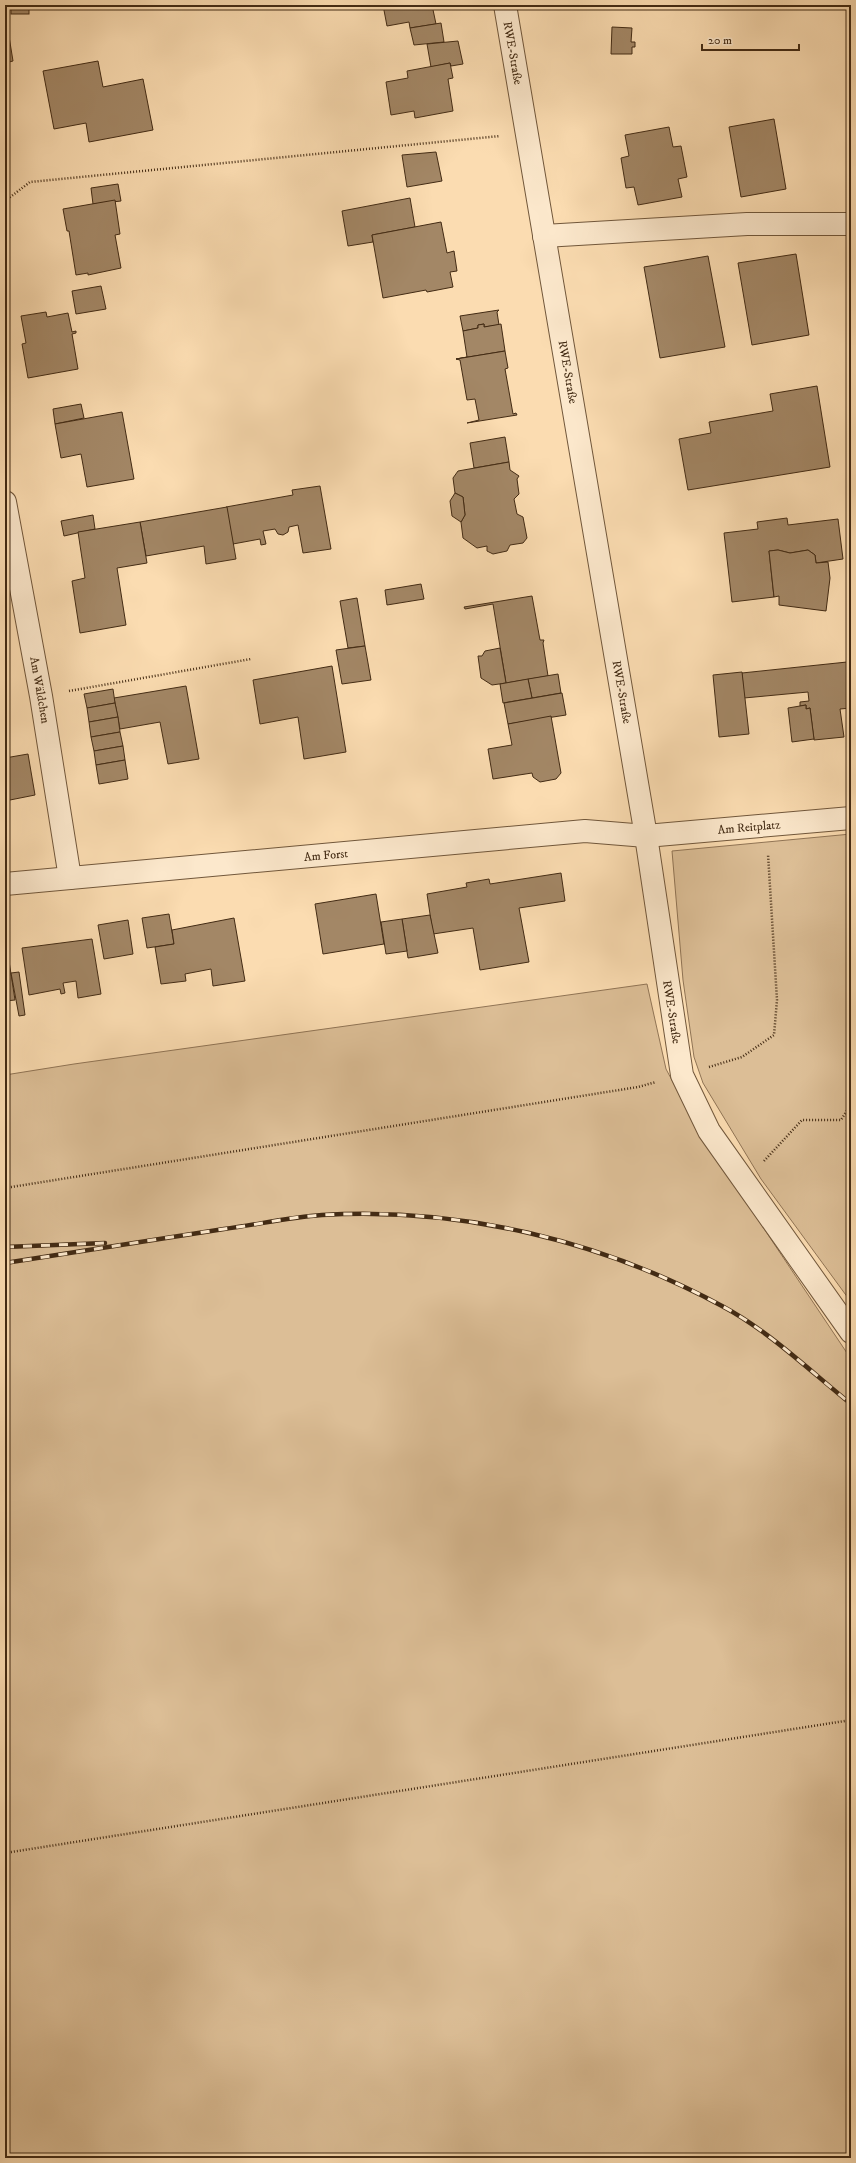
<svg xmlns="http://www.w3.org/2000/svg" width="856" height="2163" font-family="'IM FELL DW Pica',serif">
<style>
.green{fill:#dcbe96;stroke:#907455}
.building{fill:#a38766;stroke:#432b14}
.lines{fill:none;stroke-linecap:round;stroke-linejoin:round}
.minor-casing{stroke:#71573b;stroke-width:24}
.path{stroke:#432b14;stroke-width:2.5;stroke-dasharray:1 2;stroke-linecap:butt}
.minor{stroke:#fce8cc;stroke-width:22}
.rail-casing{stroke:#432b14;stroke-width:4.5}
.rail{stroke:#fce8cc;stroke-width:3;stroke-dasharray:9;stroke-linecap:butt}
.labels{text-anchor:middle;stroke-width:3;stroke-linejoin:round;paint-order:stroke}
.street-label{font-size:12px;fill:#432b14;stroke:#fce8cc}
</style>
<rect width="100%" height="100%" fill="#fbdcb1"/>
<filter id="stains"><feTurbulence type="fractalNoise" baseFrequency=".005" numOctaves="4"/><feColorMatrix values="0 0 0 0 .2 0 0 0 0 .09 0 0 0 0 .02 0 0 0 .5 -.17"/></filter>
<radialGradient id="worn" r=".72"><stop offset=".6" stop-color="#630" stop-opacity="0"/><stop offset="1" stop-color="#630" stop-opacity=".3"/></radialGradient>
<g class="green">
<path d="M 851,834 L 851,1302 L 761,1179 L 703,1083 L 694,1057 L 683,980 L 672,851 Z"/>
<path d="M 647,984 L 666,1069 L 700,1133 L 851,1359 L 851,2158 L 5,2158 L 5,1075 L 74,1064 Z"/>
</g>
<g class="building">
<rect x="11" y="5" width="18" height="9"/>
<path d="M 383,5 L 432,5 L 436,24 L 410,28 L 409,22 L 387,26 Z"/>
<path d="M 441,23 L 444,42 L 414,45 L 410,28 Z"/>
<path d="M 5,24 L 7,24 L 13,61 L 5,63 Z"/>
<path d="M 612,27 L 632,28 L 631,42 L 635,42 L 635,47 L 632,47 L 632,54 L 611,54 Z"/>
<path d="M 458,41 L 463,64 L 451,66 L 450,63 L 431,67 L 427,44 Z"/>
<path d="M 98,61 L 103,87 L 143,79 L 153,130 L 89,142 L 86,123 L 54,129 L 43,71 Z"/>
<path d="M 450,63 L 453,78 L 448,79 L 453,111 L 415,118 L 414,111 L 391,115 L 386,82 L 408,78 L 407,71 Z"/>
<path d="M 5,83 L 8,98 L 5,99 Z"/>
<path d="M 774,119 L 786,189 L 741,197 L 729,127 Z"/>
<path d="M 669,127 L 673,147 L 681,146 L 687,177 L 678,179 L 682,197 L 638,205 L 634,187 L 626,188 L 621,158 L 629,156 L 625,135 Z"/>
<path d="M 436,152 L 442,181 L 407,187 L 402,155 Z"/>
<path d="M 118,184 L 121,201 L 93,204 L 91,188 Z"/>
<path d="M 410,198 L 415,227 L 372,235 L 373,242 L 348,246 L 342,211 Z"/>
<path d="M 115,200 L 120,234 L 115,235 L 121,268 L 88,275 L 88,273 L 76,275 L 69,231 L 67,231 L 63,209 Z"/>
<path d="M 441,222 L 447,253 L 454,251 L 457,271 L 450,272 L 453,287 L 427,292 L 426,290 L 383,298 L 372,235 Z"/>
<path d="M 796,254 L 809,335 L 752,345 L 738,263 Z"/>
<path d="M 708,256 L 725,347 L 660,358 L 644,267 Z"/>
<path d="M 101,286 L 106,309 L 76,314 L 72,291 Z"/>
<path d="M 499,310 L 497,312 L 499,325 L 484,327 L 484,324 L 478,325 L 478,328 L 463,331 L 460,316 Z"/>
<path d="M 46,312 L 47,317 L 68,313 L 72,332 L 76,331 L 76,333 L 72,334 L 78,369 L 28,378 L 22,344 L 26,343 L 21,316 Z"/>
<path d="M 484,324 L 484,327 L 501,324 L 505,351 L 456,359 L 467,357 L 463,331 L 478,328 L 478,325 Z"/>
<path d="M 505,351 L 508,368 L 505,369 L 513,414 L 516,413 L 517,415 L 467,423 L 479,420 L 475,399 L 467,400 L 460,360 L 456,359 Z"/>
<path d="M 817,386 L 830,467 L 688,490 L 679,439 L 711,433 L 709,422 L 773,411 L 770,394 Z"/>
<path d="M 81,404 L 84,418 L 55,424 L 53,409 Z"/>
<path d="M 122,412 L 134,479 L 87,487 L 81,454 L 61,458 L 55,424 Z"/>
<path d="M 505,437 L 509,462 L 474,468 L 470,443 Z"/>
<path d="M 509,462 L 510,470 L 519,476 L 517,479 L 519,494 L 514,499 L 517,514 L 523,517 L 527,538 L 523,543 L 510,545 L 507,551 L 493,554 L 487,551 L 487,546 L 477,548 L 463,538 L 461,522 L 465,515 L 463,497 L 455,493 L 453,478 L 458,471 Z"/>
<path d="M 320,486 L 331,549 L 303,553 L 298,525 L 289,527 L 288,532 L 283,535 L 278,534 L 275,529 L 263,531 L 266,544 L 261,545 L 260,539 L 233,544 L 226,507 L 293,495 L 292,490 Z"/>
<path d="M 455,493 L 463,497 L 465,515 L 461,522 L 452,516 L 450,501 Z"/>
<path d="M 227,507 L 236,559 L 206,564 L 204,546 L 146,556 L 140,522 Z"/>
<path d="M 93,515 L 95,529 L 64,536 L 61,521 Z"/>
<path d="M 787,518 L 788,525 L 838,519 L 843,559 L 816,563 L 815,555 L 808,550 L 790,553 L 778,550 L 769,551 L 774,597 L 732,602 L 724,533 L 758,529 L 757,522 Z"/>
<path d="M 140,522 L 147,563 L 117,568 L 126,625 L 80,633 L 72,581 L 85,578 L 78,532 Z"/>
<path d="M 778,550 L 790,553 L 808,550 L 815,555 L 816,563 L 828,562 L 830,578 L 826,611 L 779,605 L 779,596 L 774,597 L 769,551 Z"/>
<path d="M 421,584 L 424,599 L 387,605 L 385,590 Z"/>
<path d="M 532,596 L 540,640 L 544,640 L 543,643 L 548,676 L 506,683 L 493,604 L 465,609 L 464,607 Z"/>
<path d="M 357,598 L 365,646 L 348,648 L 340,601 Z"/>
<path d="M 365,646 L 371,680 L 342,684 L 336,650 Z"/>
<path d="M 500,648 L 506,683 L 492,685 L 481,678 L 478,656 L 482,656 L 485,651 Z"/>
<path d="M 847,662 L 849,679 L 851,679 L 851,708 L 840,709 L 844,737 L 814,740 L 810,708 L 806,709 L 806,705 L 800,706 L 800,702 L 809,701 L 808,692 L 744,698 L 742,673 Z"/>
<path d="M 332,666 L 346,752 L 304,759 L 298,717 L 260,724 L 253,680 Z"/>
<path d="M 742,672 L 749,734 L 719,737 L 713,675 Z"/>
<path d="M 558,674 L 561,693 L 532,698 L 528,679 Z"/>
<path d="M 528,679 L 532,698 L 503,703 L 500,684 Z"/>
<path d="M 186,686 L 199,759 L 168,764 L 160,722 L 120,729 L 114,698 Z"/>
<path d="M 113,689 L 115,703 L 87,708 L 84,694 Z"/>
<path d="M 562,693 L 566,715 L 508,724 L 504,703 Z"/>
<path d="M 115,703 L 118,717 L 89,722 L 87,708 Z"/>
<path d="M 806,705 L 806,709 L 810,708 L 814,739 L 792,742 L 788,708 Z"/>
<path d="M 551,716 L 561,773 L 556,779 L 540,782 L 533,777 L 532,773 L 493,779 L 488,749 L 512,745 L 508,724 Z"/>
<path d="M 118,717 L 120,732 L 91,737 L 89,722 Z"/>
<path d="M 120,732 L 123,746 L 94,751 L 91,737 Z"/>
<path d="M 123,746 L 125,760 L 96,765 L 94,751 Z"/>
<path d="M 28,754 L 35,795 L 5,801 L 5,758 Z"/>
<path d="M 125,760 L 128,779 L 99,784 L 96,765 Z"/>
<path d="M 561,873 L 565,901 L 519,908 L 529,962 L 480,970 L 473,928 L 433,934 L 427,894 L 467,887 L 466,883 L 489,879 L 490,884 Z"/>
<path d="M 376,894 L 384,944 L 323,954 L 315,904 Z"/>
<path d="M 169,914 L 174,944 L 147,948 L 142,918 Z"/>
<path d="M 430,915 L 438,953 L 408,958 L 402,919 Z"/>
<path d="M 234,918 L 245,981 L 213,986 L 211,969 L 185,974 L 186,981 L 161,984 L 155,947 L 174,944 L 172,930 Z"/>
<path d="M 402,919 L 407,951 L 386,954 L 381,922 Z"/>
<path d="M 128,920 L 133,954 L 104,959 L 98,925 Z"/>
<path d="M 92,939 L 101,994 L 78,998 L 76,981 L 63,983 L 65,993 L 61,994 L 60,989 L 29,995 L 22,948 Z"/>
<path d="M 5,961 L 9,961 L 15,1000 L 5,1001 Z"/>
<path d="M 19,972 L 25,1015 L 19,1016 L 11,973 Z"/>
</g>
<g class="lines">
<g class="minor-casing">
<g id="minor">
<path d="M 505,5 L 646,836 L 682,1075 L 709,1131 L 851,1332"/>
<path d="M 544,236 L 747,224 L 851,224"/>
<path d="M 5,502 L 41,696 L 70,878"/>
<path d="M 5,884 L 585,831 L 646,836 L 851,818"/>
</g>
</g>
<g class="path">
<path d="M 5,201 L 30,182 L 500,136"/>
<path d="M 69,691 L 251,659"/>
<path d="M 709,1067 L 742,1057 L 774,1035 L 777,1000 L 768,854"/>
<path d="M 764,1161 L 802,1120 L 841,1120 L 851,1104"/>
<path d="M 5,1188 L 638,1087 L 656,1082"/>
<path d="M 5,1853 L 851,1720"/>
</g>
<use href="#minor" class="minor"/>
<g class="rail-casing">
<g id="rail">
<path d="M 5,1247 L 105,1243"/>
<path d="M 5,1263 C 78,1252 151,1240 224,1229 C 256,1225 289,1217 322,1215 C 460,1207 600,1240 722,1306 C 769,1331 810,1371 851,1404"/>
</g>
</g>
<use href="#rail" class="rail"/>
</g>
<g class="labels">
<g class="street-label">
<text transform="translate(513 53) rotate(80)" y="4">RWE-Straße</text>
<text transform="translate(568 372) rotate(80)" y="4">RWE-Straße</text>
<text transform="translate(40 690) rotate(80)" y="4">Am Wäldchen</text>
<text transform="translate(622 692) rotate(80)" y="4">RWE-Straße</text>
<text transform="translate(749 827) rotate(-5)" y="4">Am Reitplatz</text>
<text transform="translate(326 855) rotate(-5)" y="4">Am Forst</text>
<text transform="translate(672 1012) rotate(81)" y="4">RWE-Straße</text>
</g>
</g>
<rect width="856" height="2163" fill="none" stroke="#fbdcb1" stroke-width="20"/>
<rect x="6" y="6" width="844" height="2151" fill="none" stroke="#432b14" stroke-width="2"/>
<rect x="10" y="10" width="836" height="2143" fill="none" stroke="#432b14"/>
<path d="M702 44v6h97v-6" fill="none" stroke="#432b14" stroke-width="2"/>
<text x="708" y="44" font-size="12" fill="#432b14" stroke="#fce8cc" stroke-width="3" paint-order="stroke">20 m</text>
<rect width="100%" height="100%" filter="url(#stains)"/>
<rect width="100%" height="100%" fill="url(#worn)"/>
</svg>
